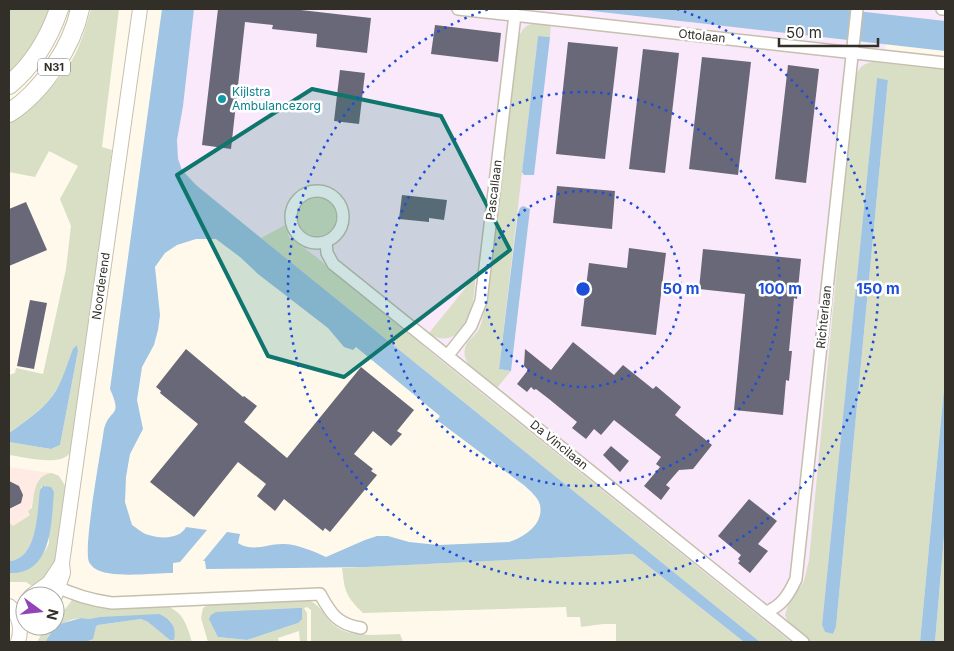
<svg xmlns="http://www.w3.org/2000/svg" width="954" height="651" font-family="Inter,sans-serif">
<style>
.commercial{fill:#ffebe3}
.industrial{fill:#fae9fb}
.green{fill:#d8dfc5;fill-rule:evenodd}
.water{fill:#a0c4e3}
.building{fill:#686878}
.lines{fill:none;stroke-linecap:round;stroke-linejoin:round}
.minor-casing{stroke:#c5bfad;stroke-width:14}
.tertiary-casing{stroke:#c5bfad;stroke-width:16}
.trunk-casing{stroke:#c5bfad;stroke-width:20}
.minor{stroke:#fff;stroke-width:11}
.tertiary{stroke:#fff;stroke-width:14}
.trunk{stroke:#fff;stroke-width:18}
.marked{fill:#0f766e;fill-opacity:0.2;stroke:#0f766e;stroke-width:4;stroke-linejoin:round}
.ring{fill:none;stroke:#1d4ed8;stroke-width:2.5;stroke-dasharray:2.5 5}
.culture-dot{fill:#0f9aa8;stroke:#fff;stroke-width:2}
.labels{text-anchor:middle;stroke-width:5;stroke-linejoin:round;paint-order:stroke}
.shield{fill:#fff;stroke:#706d68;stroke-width:1}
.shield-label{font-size:11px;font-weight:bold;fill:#322f28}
.street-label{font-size:12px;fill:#322f28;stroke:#fff}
.culture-label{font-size:12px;fill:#0d838f;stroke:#fff;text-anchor:start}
.centre{fill:#1d4ed8;stroke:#fff;stroke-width:2.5}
.ring-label{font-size:15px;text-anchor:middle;font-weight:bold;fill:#1d4ed8;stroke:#fff;stroke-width:5;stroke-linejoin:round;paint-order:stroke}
</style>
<rect width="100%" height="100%" fill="#fff9eb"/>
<path class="commercial" d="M 9,467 L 52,473 L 48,474 L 39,480 L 35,487 L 30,514 L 12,527 L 10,523 L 9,524 Z"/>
<path class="industrial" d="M 177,9 L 945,9 L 945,36 L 887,30 L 827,642 L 750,642 L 154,166 Z"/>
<g class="green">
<path d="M 9,9 L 50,9 C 43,33 27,57 9,74 Z"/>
<path d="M 91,9 L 119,9 L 102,147 L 112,150 L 73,446 C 71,450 70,454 67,456 C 55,465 23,457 9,455 L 9,442 L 51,449 L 60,445 L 78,351 L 77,345 C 70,360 64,378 55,392 C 44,409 25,421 9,433 L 9,375 L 15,373 L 16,368 L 43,374 L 66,269 L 71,226 L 60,199 L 78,166 L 49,151 L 35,177 L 9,172 L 9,123 C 34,109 56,85 72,60 C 81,45 86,26 91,9 Z"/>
<path d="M 539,22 L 551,24 L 550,37 L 538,36 L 499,369 L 511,371 L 497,388 C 484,378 456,364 467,343 C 470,338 475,335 478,331 C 482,324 483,315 485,308 L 519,37 C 523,26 528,24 539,22 Z"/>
<path d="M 873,62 L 945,70 L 945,378 L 920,642 L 810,642 L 789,625 L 785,615 L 788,605 L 804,581 L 809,560 L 855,79 C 858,69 862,63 873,62 ZM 877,79 L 888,80 L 836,627 L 833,634 L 825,632 L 822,625 Z"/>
<circle cx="317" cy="217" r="19"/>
<path d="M 285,225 L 289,237 L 315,256 L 444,363 L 791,642 L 760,642 L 261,238 Z"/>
<path d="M 476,275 C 474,289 474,306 468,319 C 460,336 445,345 429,333 Z"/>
<path d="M 52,473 L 59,476 L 66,487 L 54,569 L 35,588 L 26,582 L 9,582 L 9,573 C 27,572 42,560 49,543 L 46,486 L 41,487 C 38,510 38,558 10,561 L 9,524 L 10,523 L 13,526 L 30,515 L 28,511 L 32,508 C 34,494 34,475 52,473 Z"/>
<path d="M 945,525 L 945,642 L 935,642 Z"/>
<path d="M 633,554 L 744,642 L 616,642 L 616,624 L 603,624 L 581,627 L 580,617 L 567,617 L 566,607 L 363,613 C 345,595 345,592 342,568 Z"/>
<path d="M 72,600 C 103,610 134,607 166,606 C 184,612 187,626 192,642 L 86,642 C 96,640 92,631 98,625 L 141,619 L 148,622 L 172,641 C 173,627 176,623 163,616 L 90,619 C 70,615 55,626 45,642 L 37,642 L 46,626 L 55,626 L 55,617 L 66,608 Z"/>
<path d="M 307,600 C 322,604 324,618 335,626 C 352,639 380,634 400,634 L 403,642 L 311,642 L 311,610 L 307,607 L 304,608 L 307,613 L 307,642 L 300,642 L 299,631 L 278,638 L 279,642 L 208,642 L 201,618 L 203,608 L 209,604 ZM 298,623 L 247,640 L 218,637 Z"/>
</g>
<g class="water">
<path d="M 162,9 L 194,9 L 183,106 L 177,140 L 178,159 L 182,170 L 196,185 L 261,238 L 760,642 L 744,642 L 633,554 L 366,567 L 206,569 L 205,561 L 203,561 L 227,532 L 240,534 L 238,543 C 254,553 267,543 285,544 C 299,545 313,551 326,557 L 365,540 L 377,536 L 388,536 L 409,542 L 438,545 L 509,542 C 525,537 544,524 540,505 C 538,497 530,491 525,486 L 437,420 L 440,416 L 356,347 L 353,350 L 344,347 L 328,328 L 258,274 L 240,257 L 216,239 L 196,239 L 177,245 L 165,253 L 155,267 L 160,315 L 158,330 L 154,345 L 142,367 L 137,400 L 143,429 L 130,454 L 126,477 L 125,502 L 132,525 C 137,528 143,534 149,535 C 161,539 180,539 186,527 L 207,530 L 180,562 L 173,563 L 173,573 C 153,573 109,579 94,568 C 93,567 89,563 89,562 C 83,547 101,451 104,429 C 110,407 123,418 110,389 Z"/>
<path d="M 575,9 L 839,9 L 945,21 L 945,51 Z"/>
<path d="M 538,36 L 550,37 L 534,175 L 524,175 L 522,172 Z"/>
<path d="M 877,78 L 888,80 L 836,627 L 833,634 L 825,632 L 822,625 Z"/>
<path d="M 523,206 L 530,209 L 511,371 L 499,369 L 518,213 L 520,208 Z"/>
<path d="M 77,345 L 78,351 L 60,445 L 51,449 L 9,442 L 9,433 C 26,421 47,407 57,389 C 64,376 68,362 73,349 Z"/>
<path d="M 945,378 L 945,525 L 935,642 L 920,642 Z"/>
<path d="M 43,486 L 51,487 L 54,492 C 51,522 53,575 9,573 L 9,561 C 38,559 37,512 40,490 Z"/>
<path d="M 299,608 L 302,608 L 302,619 L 298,623 L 247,640 L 218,637 L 209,619 L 211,615 L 216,612 Z"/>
<path d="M 159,614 C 171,619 177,627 174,640 L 170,640 L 148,622 L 141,619 L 98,625 L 96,627 L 93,639 L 86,642 L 45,642 L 51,633 L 60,624 L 81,618 L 90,619 L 100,617 Z"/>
</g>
<g class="building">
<path d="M 218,9 L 292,9 L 371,18 L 367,53 L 316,47 L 317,34 L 272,29 L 273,25 L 245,22 L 231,149 L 202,145 Z"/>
<path d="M 435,25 L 501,33 L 498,62 L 431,54 Z"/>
<path d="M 568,42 L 618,47 L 605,159 L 556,154 Z"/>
<path d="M 643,49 L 679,53 L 665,173 L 629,169 Z"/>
<path d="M 702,57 L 751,62 L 738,175 L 689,169 Z"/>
<path d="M 788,65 L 819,69 L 806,183 L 775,179 Z"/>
<path d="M 340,70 L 365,73 L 359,124 L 334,121 Z"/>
<path d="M 557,186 L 615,191 L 612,229 L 553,223 Z"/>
<path d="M 402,195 L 447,200 L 444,220 L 429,218 L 429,222 L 399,219 Z"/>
<path d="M 26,202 L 47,250 L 9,266 L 9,209 Z"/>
<path d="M 629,248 L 666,253 L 656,335 L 581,326 L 589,263 L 627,268 Z"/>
<path d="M 703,249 L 801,259 L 797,299 L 794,298 L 789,351 L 792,351 L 789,381 L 786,380 L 783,415 L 734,410 L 745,294 L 699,289 Z"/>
<path d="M 30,300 L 47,303 L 34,369 L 17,366 Z"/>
<path d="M 573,342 L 614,375 L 623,365 L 653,389 L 656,386 L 681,407 L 675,415 L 712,445 L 693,469 L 679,470 L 666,485 L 670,488 L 661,500 L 644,486 L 660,467 L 656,464 L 661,457 L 614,420 L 601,435 L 594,429 L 586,439 L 572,428 L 577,422 L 549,399 L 536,389 L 534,390 L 531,387 L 527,392 L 517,384 L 528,370 L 524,366 L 525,349 L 551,370 Z"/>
<path d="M 186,349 L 243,397 L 244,396 L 257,406 L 244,422 L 287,458 L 361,367 L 414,410 L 397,431 L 402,434 L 391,446 L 373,431 L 354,454 L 373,469 L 371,471 L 377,475 L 330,532 L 325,528 L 323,531 L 284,499 L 275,511 L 257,496 L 266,484 L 238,462 L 194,517 L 150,482 L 198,424 L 160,393 L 161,391 L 156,387 Z"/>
<path d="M 611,446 L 629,461 L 620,472 L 603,455 Z"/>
<path d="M 9,481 L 19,486 L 23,495 L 21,503 L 9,509 Z"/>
<path d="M 749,499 L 777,521 L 758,544 L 768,551 L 750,573 L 738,563 L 740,561 L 738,559 L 741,555 L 718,536 Z"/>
</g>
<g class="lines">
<g class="minor-casing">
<g id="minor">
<path d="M 458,9 L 945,63"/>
<path d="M 942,9 L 945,9"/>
<circle cx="317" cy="217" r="26"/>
<path d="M 326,242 L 327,253 L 333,264 L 803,642"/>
<path d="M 448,355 L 471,326 L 481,301 L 515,15"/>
<path d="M 51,584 C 71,594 89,600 112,603 L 320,594 C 331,614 337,624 361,628"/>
<path d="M 766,612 C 782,606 789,594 796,579 L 857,9"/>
</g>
</g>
<g class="tertiary-casing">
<g id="tertiary">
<path d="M 31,596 L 49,583 L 61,565"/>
<path d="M 55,596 L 63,573 L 62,563 L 140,9"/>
<path d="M 9,606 C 20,615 22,629 18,642"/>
</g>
</g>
<g class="trunk-casing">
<g id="trunk">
<path d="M 9,85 C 33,65 49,38 59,9"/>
<path d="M 9,113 C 42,92 72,47 80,9"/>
</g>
</g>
<use href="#minor" class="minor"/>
<use href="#tertiary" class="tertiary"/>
<use href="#trunk" class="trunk"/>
</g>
<path class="marked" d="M 312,89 L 441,116 L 510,250 L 344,377 L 268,356 L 177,175 Z"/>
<g class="ring">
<circle cx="583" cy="289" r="98"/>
<circle cx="583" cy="289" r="197"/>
<path d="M677 9A295 295 0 1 1 489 9"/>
</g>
<circle class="culture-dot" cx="222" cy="99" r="5"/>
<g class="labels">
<rect class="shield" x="38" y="58.5" width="32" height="17" rx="4"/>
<g class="shield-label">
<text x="54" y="71">N31</text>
</g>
<g class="street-label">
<text transform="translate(702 36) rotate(6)" y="4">Ottolaan</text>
<text transform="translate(494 190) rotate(-83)" y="4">Pascallaan</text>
<text transform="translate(101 286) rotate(-82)" y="4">Noorderend</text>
<text transform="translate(824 317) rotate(-84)" y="4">Richterlaan</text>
<text transform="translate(559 445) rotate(39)" y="4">Da Vincilaan</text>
</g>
<g class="culture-label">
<text x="232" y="96">Kijlstra<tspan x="232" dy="14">Ambulancezorg</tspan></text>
</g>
</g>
<circle cx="583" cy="289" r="8" class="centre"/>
<g class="ring-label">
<text x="681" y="294">50 m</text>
<text x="780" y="294">100 m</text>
<text x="878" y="294">150 m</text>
</g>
<rect width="954" height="651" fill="none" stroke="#322f28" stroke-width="20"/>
<g transform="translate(40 611) rotate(105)"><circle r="24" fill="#ffffff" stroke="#adaca9"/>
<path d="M0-4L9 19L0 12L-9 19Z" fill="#9144b5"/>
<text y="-8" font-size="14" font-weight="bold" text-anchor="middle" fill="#322f28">N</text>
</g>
<path d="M779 38v8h99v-8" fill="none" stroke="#322f28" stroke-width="2.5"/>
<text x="786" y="38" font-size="15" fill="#322f28" stroke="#ffffff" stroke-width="4" paint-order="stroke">50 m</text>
</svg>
